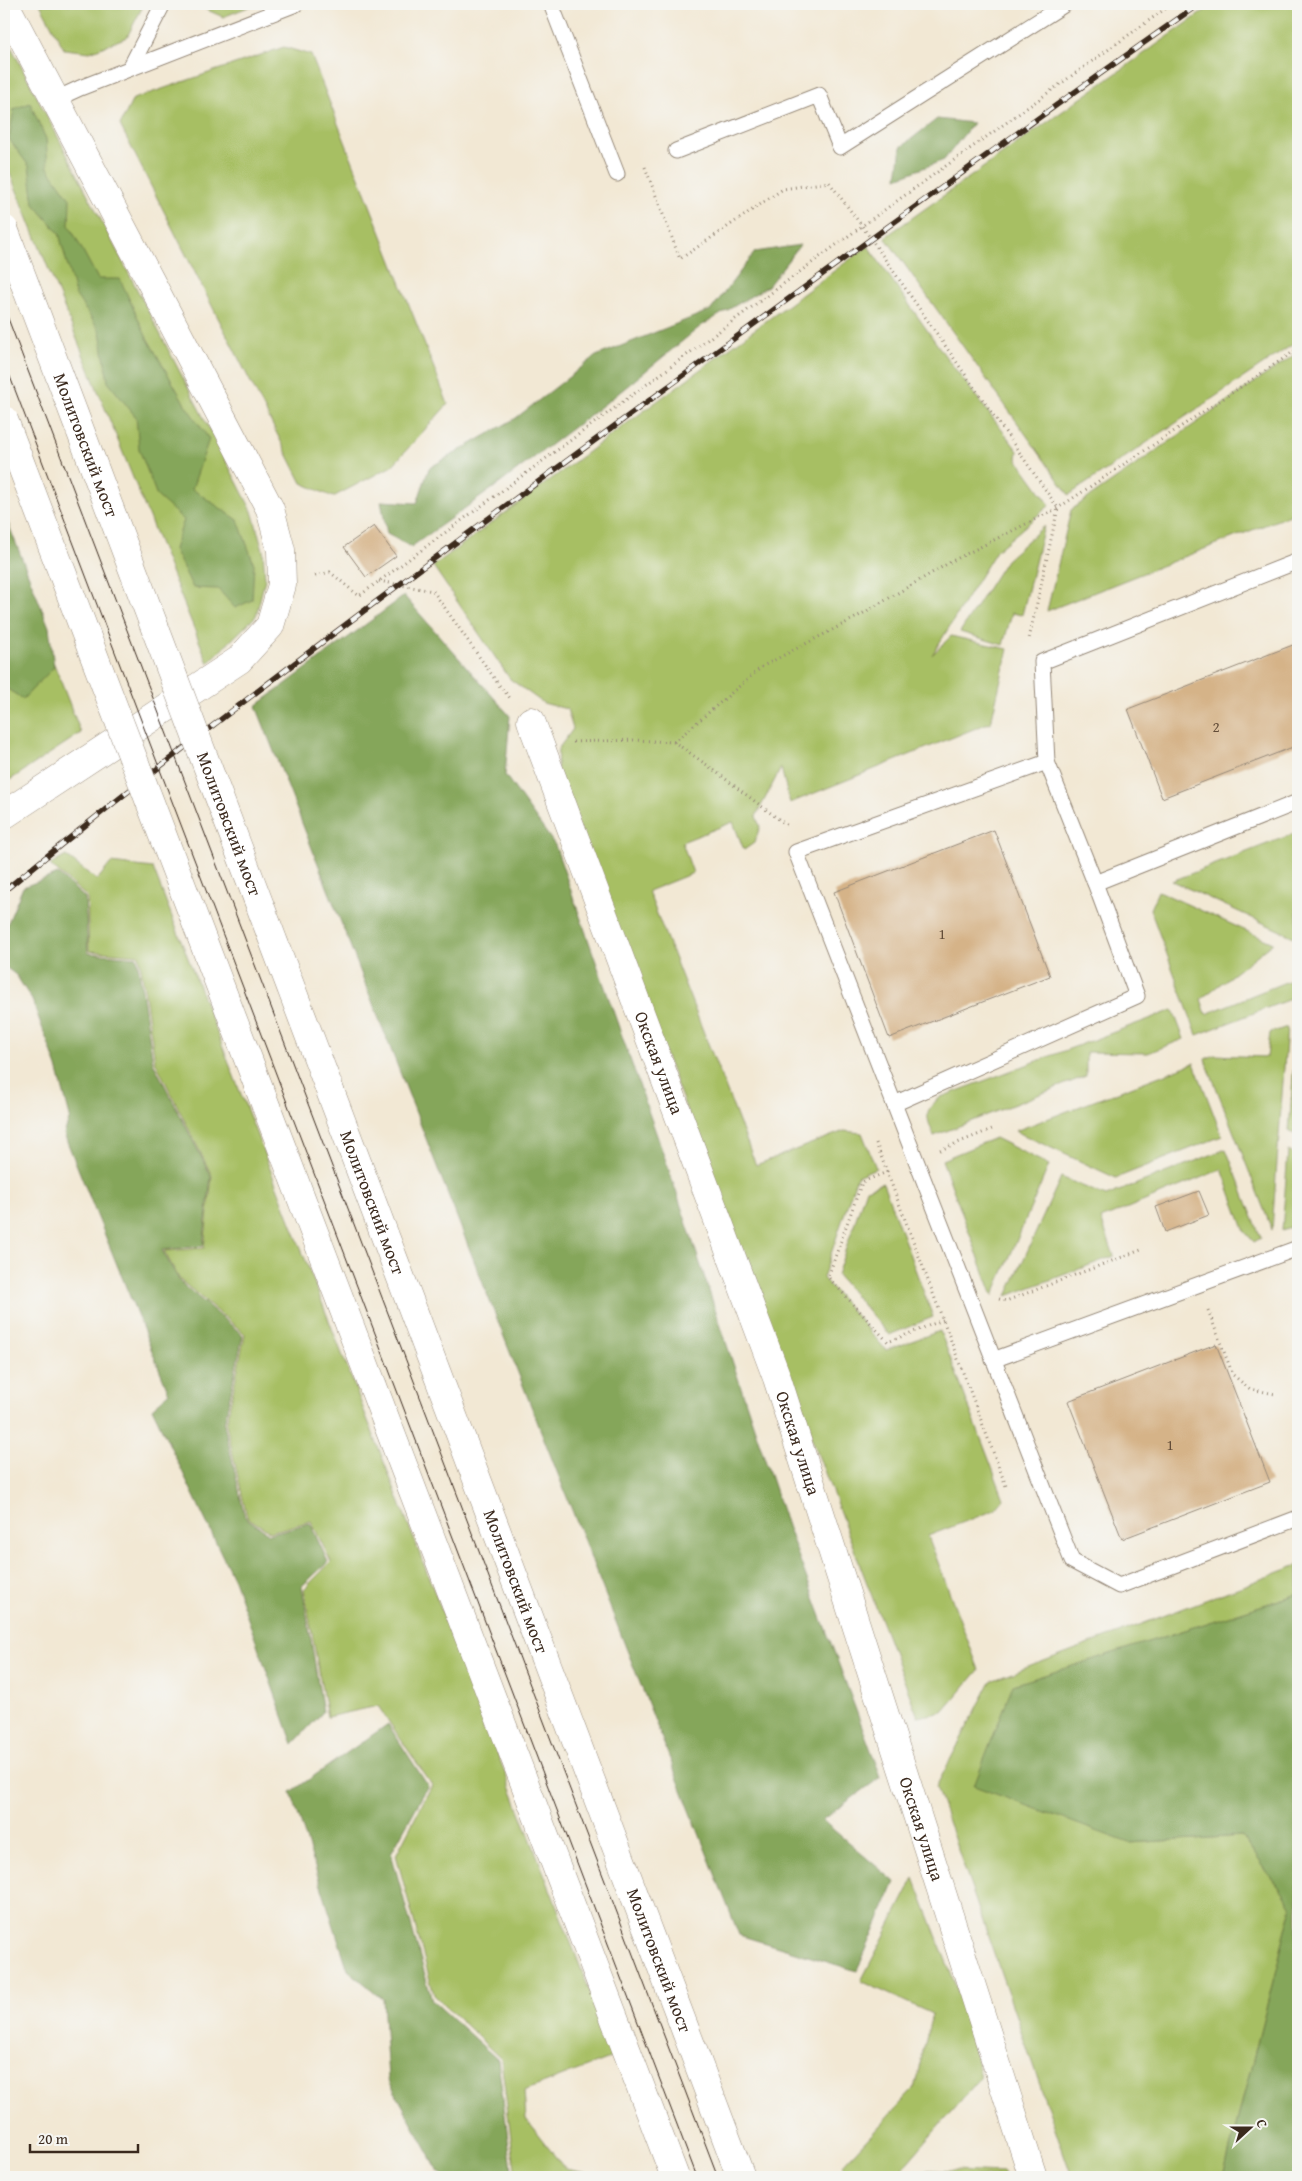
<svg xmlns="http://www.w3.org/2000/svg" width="1302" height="2181" font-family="'Gentium Book Plus',serif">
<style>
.green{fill:#a7bf64;stroke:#717441}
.forest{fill:#85a65a;stroke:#60683c}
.building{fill:#d5b388}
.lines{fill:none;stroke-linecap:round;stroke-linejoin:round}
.lane-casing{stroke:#968979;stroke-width:17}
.street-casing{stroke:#968979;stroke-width:29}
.secondary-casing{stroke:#968979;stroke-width:29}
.path{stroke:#968979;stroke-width:3;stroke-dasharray:1 4;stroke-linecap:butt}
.lane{stroke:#fff;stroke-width:15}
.street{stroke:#fff;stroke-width:28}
.secondary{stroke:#fff;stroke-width:28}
.tram{stroke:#3b2a1e;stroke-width:1}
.rail-casing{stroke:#3b2a1e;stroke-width:5.5}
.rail{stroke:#f6f6f2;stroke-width:4;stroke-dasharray:11;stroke-linecap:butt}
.primary-bridge-casing{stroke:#968979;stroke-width:29;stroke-linecap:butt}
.primary-bridge{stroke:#fff;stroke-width:28}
.labels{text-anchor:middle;stroke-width:4;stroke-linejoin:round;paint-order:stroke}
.number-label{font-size:15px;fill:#624c38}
.street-label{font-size:18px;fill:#3b2a1e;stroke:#f6f6f2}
</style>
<rect width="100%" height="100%" fill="#f6f6f2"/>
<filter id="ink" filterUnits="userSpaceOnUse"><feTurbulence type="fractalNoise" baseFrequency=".02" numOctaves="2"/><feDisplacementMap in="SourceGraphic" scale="10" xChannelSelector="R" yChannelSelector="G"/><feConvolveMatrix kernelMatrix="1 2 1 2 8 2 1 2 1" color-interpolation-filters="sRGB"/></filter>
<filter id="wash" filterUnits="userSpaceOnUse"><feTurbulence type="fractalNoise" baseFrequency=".0096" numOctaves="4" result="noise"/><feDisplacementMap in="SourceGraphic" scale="20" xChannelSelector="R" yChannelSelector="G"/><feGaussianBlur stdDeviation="1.12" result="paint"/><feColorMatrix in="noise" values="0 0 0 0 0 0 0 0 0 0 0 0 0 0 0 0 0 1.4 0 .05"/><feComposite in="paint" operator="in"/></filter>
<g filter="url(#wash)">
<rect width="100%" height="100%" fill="#f2e8d4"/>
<g class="green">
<path d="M 40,4 L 144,4 L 127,37 L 90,52 L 64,49 Z"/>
<path d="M 203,4 L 256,4 L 223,17 L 205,9 Z"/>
<path d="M 1214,4 L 1298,4 L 1298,341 L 1069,495 L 885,237 Z"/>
<path d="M 4,33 L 252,511 L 263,550 L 265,579 L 256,616 L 208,663 L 4,159 Z"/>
<path d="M 284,47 L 311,55 L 448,404 L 392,466 L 333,497 L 302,483 L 120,125 L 133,99 Z"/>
<path d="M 868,246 L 946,357 L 1018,451 L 1017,459 L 1050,505 L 996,551 L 932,655 L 951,636 L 1008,649 L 991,722 L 790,803 L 781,768 L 756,816 L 760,827 L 754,843 L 744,850 L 733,822 L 682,842 L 693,873 L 648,891 L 756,1165 L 844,1131 L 862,1133 L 876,1168 L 857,1176 L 823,1278 L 886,1350 L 940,1331 L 1004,1499 L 995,1510 L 928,1536 L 979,1670 L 943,1712 L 918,1717 L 557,770 L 558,749 L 573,729 L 567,709 L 543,703 L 510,679 L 433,566 Z"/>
<path d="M 1294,355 L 1298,356 L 1298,512 L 1047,611 L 1071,510 Z"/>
<path d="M 1044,526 L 1022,615 L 1012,613 L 1003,645 L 960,632 L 1006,560 Z"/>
<path d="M 4,536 L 81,733 L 4,784 Z"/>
<path d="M 1298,832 L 1298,861 L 1295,862 L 1298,939 L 1172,881 Z"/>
<path d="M 66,856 L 97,880 L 111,863 L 153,868 L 615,2056 L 524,2091 L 526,2119 L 565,2169 L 609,2177 L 516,2177 L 501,2059 L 434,1995 L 396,1855 L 432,1785 L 378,1706 L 327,1717 L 304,1589 L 331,1562 L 311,1521 L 270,1532 L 247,1517 L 226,1424 L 245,1334 L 180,1280 L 164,1251 L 204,1248 L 212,1176 L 155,1061 L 139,955 L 89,951 L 87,897 L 50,865 Z"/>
<path d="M 1158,891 L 1273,943 L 1201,999 L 1206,1014 L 1298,977 L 1298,996 L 1197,1035 L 1150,909 Z"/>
<path d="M 1173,1010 L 1184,1039 L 1148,1053 L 1086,1052 L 1086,1076 L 934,1136 C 926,1116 923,1111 941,1097 Z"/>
<path d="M 1287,1027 L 1272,1230 L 1205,1059 L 1215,1055 L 1267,1057 L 1270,1033 Z"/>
<path d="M 1298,1061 L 1298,1136 L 1289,1131 L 1294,1063 Z"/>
<path d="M 1194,1063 L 1222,1136 L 1116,1178 L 1015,1131 Z"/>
<path d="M 995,1138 L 1049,1165 L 993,1296 L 942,1160 Z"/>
<path d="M 1226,1149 L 1261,1238 L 1254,1242 L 1245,1232 L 1222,1169 L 1101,1219 L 1114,1256 L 1007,1296 L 1061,1177 L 1106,1196 Z"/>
<path d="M 1288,1151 L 1298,1157 L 1298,1225 L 1282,1231 Z"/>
<path d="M 883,1183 L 933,1317 L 889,1335 L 837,1275 L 866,1189 Z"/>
<path d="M 1298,1565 L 1298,1594 L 1014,1685 L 1129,1843 L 1242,1836 L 1292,1907 L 1223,2177 L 1072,2177 L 936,1787 L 991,1681 Z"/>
<path d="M 914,1878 L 960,1997 L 981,2077 L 895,2177 L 851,2177 L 842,2166 L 914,2089 L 932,2014 L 861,1981 Z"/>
<path d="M 928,2170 L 1003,2173 L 1004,2177 L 919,2177 Z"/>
</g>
<g class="forest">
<path d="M 30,103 L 46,139 L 48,168 L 70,199 L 69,225 L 98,279 L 120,279 L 146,336 L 186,406 L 209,439 L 192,489 L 238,520 L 254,564 L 252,600 L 235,608 L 218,589 L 193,588 L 174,549 L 184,520 L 157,496 L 139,449 L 136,417 L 108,382 L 100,331 L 75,294 L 59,233 L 34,204 L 29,166 L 9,139 L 14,109 Z"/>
<path d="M 937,119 L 973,123 L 944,160 L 897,178 L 901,147 Z"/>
<path d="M 800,245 L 768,286 L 701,326 L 615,396 L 503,481 L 411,547 L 387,534 L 381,501 L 417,503 L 429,468 L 516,418 L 596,356 L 711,310 L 755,252 Z"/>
<path d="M 4,513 L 49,627 L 54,667 L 23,699 L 4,687 Z"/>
<path d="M 404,596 L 510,716 L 505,775 L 555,845 L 668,1167 L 786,1523 L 881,1777 L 822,1820 L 895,1882 L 857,1971 L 739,1935 L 256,706 Z"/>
<path d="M 58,874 L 85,898 L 88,953 L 137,957 L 153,1062 L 211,1176 L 203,1246 L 162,1250 L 180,1282 L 243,1335 L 224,1424 L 245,1517 L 269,1534 L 310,1523 L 328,1562 L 302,1586 L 323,1712 L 293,1744 L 234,1580 L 152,1408 L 169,1393 L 64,1134 L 70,1117 L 57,1067 L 32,1000 L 16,975 L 4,966 L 4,932 L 23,887 Z"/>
<path d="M 1298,1594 L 1298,2177 L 1223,2177 L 1292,1907 L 1242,1836 L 1129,1843 L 974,1786 L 1013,1685 Z"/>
<path d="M 388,1724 L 428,1786 L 391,1853 L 432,2000 L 498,2060 L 513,2177 L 445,2177 L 439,2172 L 388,2079 L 383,1999 L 348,1970 L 291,1792 Z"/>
</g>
<g id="blocks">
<g class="building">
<path d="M 374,526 L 396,556 L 366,577 L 344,547 Z"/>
<path d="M 1298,643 L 1298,745 L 1162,798 L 1128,709 Z"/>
<path d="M 994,830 L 1050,976 L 889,1038 L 834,892 Z"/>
<path d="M 1199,1191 L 1209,1215 L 1165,1232 L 1156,1207 Z"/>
<path d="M 1216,1344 L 1270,1482 L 1122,1539 L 1068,1401 Z"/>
</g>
</g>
</g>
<g filter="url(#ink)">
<use href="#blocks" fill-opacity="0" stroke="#968979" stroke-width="1"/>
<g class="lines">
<g class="lane-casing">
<g id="lane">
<path d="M 551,4 L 617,174"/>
<path d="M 130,68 L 163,4"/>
<path d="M 54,100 L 80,88 L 296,4"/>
<path d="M 676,151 L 819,95 L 840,147 L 1065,4"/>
<path d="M 1298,561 L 1042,662 L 1047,762 L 796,852 L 1072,1561 L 1119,1586 L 1298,1518"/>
<path d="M 1047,762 L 1095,883 L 1298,802"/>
<path d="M 894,1104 L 1137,996 L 1095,883"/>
<path d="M 993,1360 L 1298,1248"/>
</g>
</g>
<g class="street-casing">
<g id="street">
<path id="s1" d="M 531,721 L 777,1378 L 1033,2177"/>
</g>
</g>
<g class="secondary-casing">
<path id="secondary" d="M 4,815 L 239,660 L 270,626 L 282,585 L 281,550 L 270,509 L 5,4"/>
</g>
<g class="path">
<path d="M 645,167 L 680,259 L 783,189 L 829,182 L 862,226 L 1058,508 L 1029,639"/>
<path d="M 315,576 L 330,572 L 359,596 L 862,226 L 1172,4"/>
<path d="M 379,581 L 433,591 L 499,685 L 510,698"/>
<path d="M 573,742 L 635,740 L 674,742 L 707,765 L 789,827"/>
<path d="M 674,742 L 763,666 L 855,618 L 954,560 L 1058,508 L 1298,349"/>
<path d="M 876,1143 L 887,1172"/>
<path d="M 940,1150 L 992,1129"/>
<path d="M 999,1299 L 1006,1301 L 1141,1250"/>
<path d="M 1208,1310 L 1233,1375 L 1250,1389 L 1275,1394"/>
<path d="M 943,1320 L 888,1342 L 828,1277 L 862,1182 L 887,1172 L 1006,1486"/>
</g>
<use href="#lane" class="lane"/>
<use href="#street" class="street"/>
<use href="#secondary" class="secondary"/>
<g class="tram">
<path d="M 4,308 L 718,2177"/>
<path d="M 4,361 L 697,2177"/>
</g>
<g class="rail-casing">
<path id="rail" d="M 4,891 C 218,716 442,552 665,389 C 842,260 1019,130 1199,4"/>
</g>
<use href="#rail" class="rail"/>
<g class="primary-bridge-casing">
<g id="primary-bridge">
<path id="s2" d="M 4,229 L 741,2177"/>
<path d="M 4,420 L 675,2177"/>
</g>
</g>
<use href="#primary-bridge" class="primary-bridge"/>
</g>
</g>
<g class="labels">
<g class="number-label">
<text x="1216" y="732">2</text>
<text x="942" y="939">1</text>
<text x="1170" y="1450">1</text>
</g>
<g class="street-label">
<text dy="6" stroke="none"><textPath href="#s2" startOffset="231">Молитовский мост</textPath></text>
<text dy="6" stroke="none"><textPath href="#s2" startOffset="636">Молитовский мост</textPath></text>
<text dy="6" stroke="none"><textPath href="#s1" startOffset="365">Окская улица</textPath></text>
<text dy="6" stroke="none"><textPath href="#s2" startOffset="1041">Молитовский мост</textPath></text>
<text dy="6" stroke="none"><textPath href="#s1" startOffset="770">Окская улица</textPath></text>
<text dy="6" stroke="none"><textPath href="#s2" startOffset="1446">Молитовский мост</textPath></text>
<text dy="6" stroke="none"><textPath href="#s1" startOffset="1175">Окская улица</textPath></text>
<text dy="6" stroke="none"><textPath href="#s2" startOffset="1851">Молитовский мост</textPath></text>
</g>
</g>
<rect width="1302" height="2181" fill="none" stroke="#f6f6f2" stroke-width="20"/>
<g transform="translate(1250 2128) rotate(69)" stroke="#f6f6f2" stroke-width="4" paint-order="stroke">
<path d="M0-4L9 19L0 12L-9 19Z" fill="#3b2a1e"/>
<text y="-8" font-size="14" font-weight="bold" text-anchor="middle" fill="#3b2a1e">С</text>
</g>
<path d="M30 2144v8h108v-8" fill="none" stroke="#3b2a1e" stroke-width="2.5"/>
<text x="38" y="2144" font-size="15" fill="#3b2a1e" stroke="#f6f6f2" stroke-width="4" paint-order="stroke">20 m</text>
</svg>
